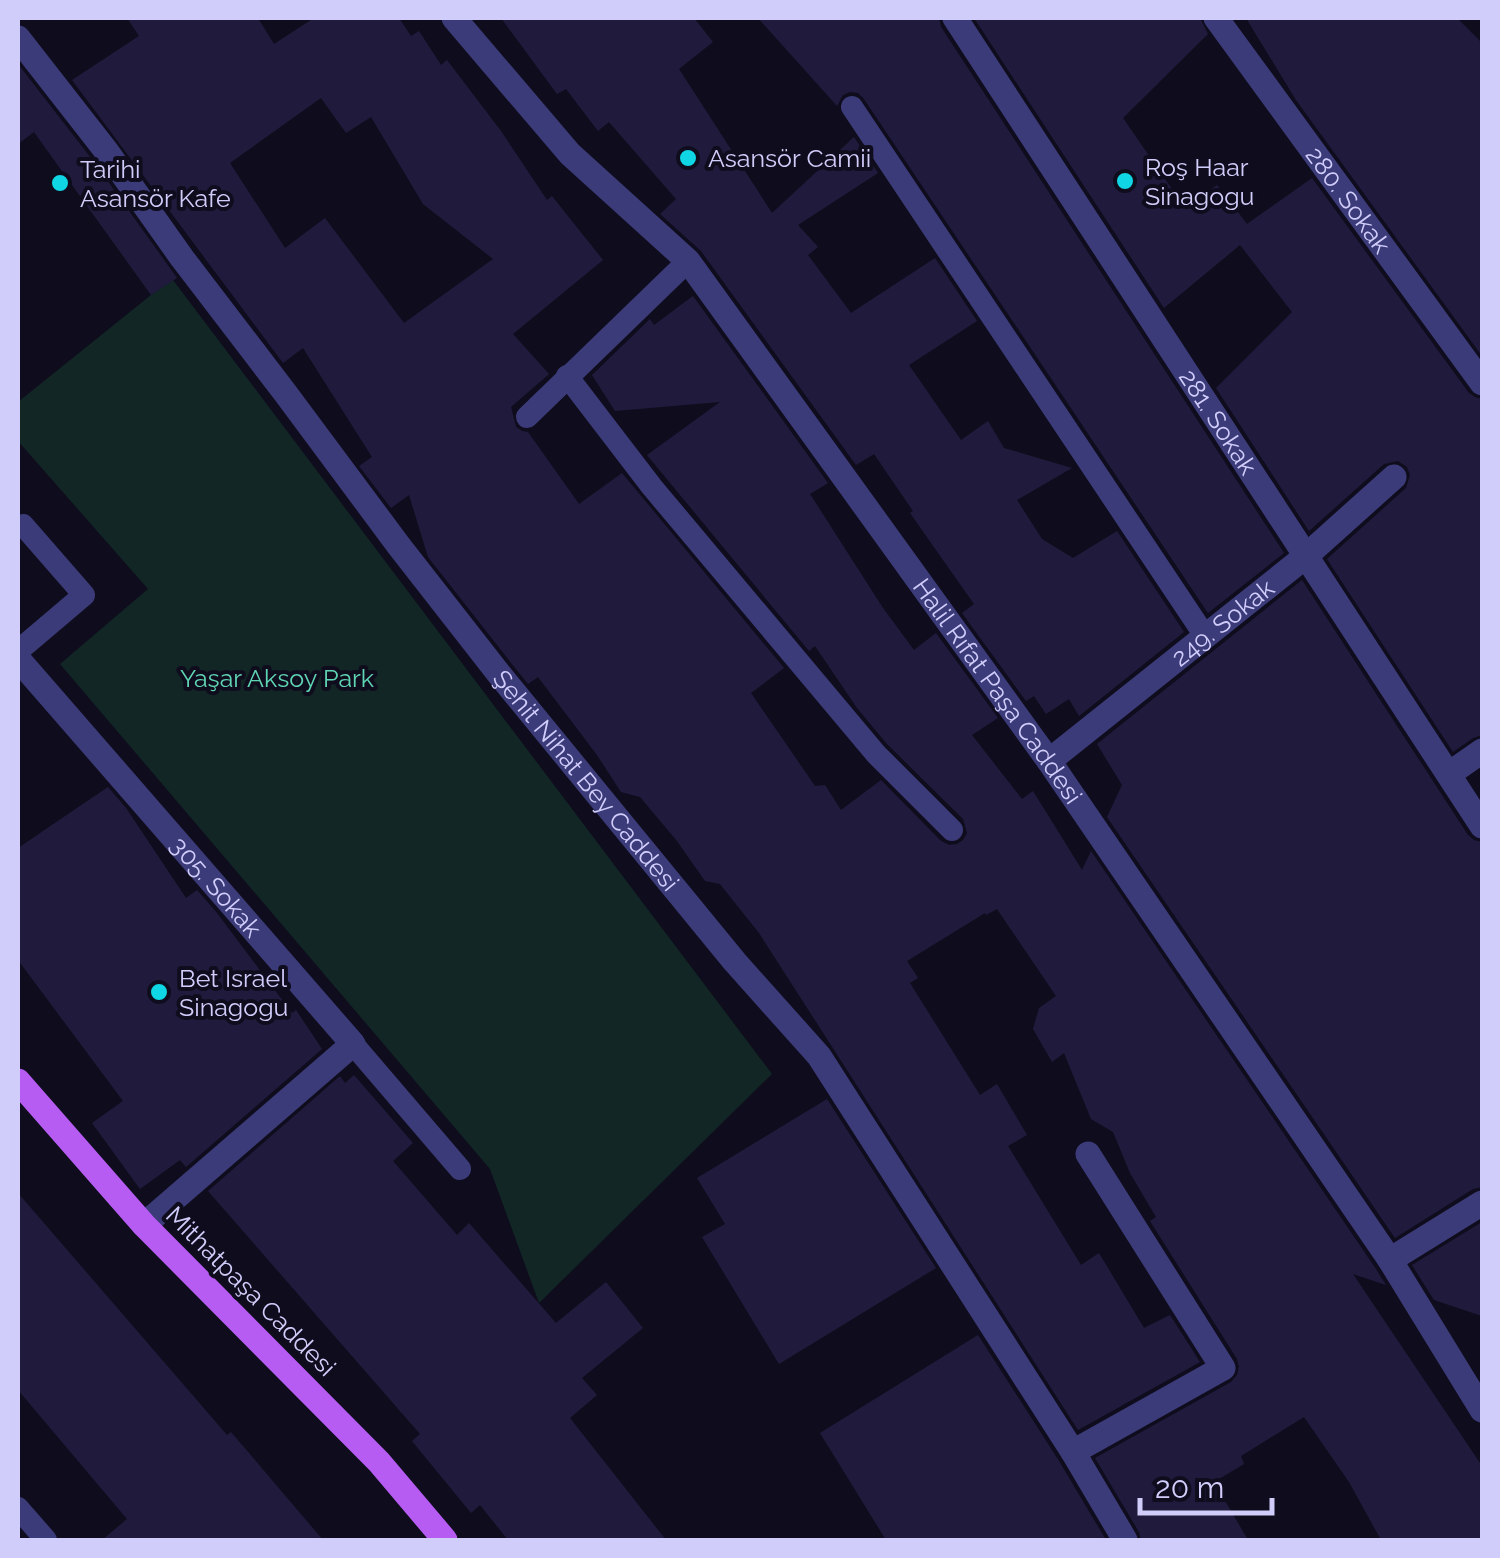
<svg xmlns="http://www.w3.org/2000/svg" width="1500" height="1558" font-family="Raleway,sans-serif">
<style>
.green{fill:#112625}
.building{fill:#201b3d;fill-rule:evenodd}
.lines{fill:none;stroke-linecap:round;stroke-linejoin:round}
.service{stroke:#3c3b79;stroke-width:22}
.minor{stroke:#3c3b79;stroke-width:25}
.tertiary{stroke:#3c3b79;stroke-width:25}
.primary{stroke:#b65cf3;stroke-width:25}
.poi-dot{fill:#10d5e4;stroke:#0f0d1d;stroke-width:4}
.labels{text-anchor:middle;stroke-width:8;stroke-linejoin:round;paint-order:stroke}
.poi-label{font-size:25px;fill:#d1cdfb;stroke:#0f0d1d;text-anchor:start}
.street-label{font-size:25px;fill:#d1cdfb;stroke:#0f0d1d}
.park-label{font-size:25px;fill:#5fd5b4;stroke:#0f0d1d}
</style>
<rect width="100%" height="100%" fill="#0f0d1d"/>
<path class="green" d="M 173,280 L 772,1074 L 539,1303 L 490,1169 L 60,664 L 148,589 L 18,441 L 18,402 L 151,295 Z"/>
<g class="building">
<path d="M 127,18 L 258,18 L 274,44 L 314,18 L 399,18 L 411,36 L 419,31 L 441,65 L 447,60 L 501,131 L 547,200 L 552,196 L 603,260 L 513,334 L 549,374 L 511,407 L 516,427 L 522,431 L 528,432 L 579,504 L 622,473 L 784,668 L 751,693 L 815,786 L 825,785 L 841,810 L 881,780 L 941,841 L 949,845 L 957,844 L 963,840 L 967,833 L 963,819 L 887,744 L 857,708 L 815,646 L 809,651 L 647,455 L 720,402 L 615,411 L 592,375 L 650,319 L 654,325 L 693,296 L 828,483 L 810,494 L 883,608 L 914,650 L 936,633 L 998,718 L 972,735 L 1022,799 L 1033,791 L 1082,870 L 1091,851 L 1376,1269 L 1386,1285 L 1353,1274 L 1482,1466 L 1482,1540 L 1381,1540 L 1349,1482 L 1304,1417 L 1241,1456 L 1244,1464 L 1214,1482 L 1248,1540 L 1141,1540 L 1139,1532 L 1095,1458 L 1231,1382 L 1237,1375 L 1239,1367 L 1237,1359 L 1150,1221 L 1156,1217 L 1130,1173 L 1113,1132 L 1091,1119 L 1064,1053 L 1052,1062 L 1033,1029 L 1039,1008 L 1056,996 L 997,909 L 986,915 L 985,913 L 907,961 L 918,978 L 910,983 L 980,1095 L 997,1084 L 1027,1135 L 1008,1146 L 1081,1265 L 1099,1253 L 1144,1328 L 1170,1315 L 1200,1362 L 1078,1430 L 759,933 L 720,884 L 705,881 L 677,841 L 640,797 L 621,792 L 597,755 L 538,677 L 528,684 L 512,664 L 428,557 L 409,495 L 391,508 L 359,466 L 372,457 L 303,348 L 283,363 L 72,80 L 139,36 ZM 321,98 L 346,133 L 371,117 L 423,204 L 493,259 L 404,323 L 325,218 L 285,248 L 230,163 Z"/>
<path d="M 501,18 L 694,18 L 713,42 L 679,69 L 772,213 L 854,137 L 878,173 L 798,225 L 818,247 L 808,255 L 851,313 L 935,258 L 977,321 L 909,365 L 961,440 L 988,421 L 1004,448 L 1072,468 L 1017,500 L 1042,539 L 1073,558 L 1117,531 L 1184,632 L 1079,716 L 1069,699 L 1046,714 L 1034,696 L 1026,701 L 962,613 L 974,604 L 910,513 L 913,511 L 874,454 L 856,465 L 701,251 L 660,214 L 676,199 L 609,122 L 598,131 L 566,89 L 557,94 Z"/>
<path d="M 758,18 L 939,18 L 941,27 L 1284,553 L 1208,613 L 864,99 L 858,93 L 850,92 L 843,95 L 837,106 Z"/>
<path d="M 974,18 L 1200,18 L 1208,34 L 1123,118 L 1185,208 L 1217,185 L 1247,224 L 1312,178 L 1469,393 L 1475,397 L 1482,399 L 1482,735 L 1473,738 L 1453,752 L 1327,559 L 1406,488 L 1410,475 L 1407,467 L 1398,461 L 1384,464 L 1309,531 L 1216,388 L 1292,312 L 1240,245 L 1164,308 Z"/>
<path d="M 1246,18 L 1457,18 L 1482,43 L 1482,356 L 1296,100 Z"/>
<path d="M 18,64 L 94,162 L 177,278 L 151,295 L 34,132 L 18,144 Z"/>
<path d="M 1302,580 L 1468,835 L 1474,840 L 1482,842 L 1482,1187 L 1473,1189 L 1395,1238 L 1107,817 L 1122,785 L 1097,744 Z"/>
<path d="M 108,787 L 126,808 L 186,898 L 197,890 L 217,913 L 292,1013 L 296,1010 L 322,1049 L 186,1167 L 180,1160 L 140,1189 L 92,1123 L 123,1101 L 18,960 L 18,848 Z"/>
<path d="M 354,1075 L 413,1143 L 393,1161 L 457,1235 L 469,1223 L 556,1323 L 606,1282 L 643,1328 L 582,1378 L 597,1395 L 570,1418 L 666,1540 L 508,1540 L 480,1505 L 471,1513 L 412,1441 L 420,1434 L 208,1191 L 340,1076 L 345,1083 Z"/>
<path d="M 827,1099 L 936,1268 L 779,1364 L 702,1237 L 725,1224 L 697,1178 Z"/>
<path d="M 18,1193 L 227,1435 L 231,1432 L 323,1540 L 102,1540 L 127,1519 L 18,1390 Z"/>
<path d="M 1482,1222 L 1482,1316 L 1434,1300 L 1412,1265 Z"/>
<path d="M 978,1335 L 1059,1461 L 1106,1540 L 886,1540 L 820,1433 Z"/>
</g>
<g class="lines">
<g class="service">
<path d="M 852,107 L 1205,636"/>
<path d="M 567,376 L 652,487 L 876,754 L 952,830"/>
<path d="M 527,417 L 688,261"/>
<path d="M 18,651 L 84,595 L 23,525"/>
<path d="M 353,1044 L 460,1169"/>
<path d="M 18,1508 L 46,1540"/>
</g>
<g class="minor">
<path id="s1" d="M 955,18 L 1482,826"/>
<path id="s2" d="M 1216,18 L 1482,383"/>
<path id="s3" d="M 18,38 L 107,152 L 182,258 L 286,394 L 399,546 L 499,674 L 735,962 L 819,1056 L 1073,1452 L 1125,1540"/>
<path id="s4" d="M 18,659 L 353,1044 L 144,1225"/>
<path id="s5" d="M 1049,761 L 1306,556 L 1394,477"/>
<path d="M 1449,774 L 1482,751"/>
<path d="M 1390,1260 L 1482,1203"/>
<path d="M 1073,1452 L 1223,1368 L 1088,1154"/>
</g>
<path class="tertiary" id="s6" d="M 454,18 L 570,154 L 688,261 L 1049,761 L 1390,1260 L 1482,1410"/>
<path class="primary" d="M 18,1081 L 144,1225 L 379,1462 L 445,1540"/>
</g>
<g class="poi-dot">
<circle cx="688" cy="158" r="10"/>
<circle cx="1125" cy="181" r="10"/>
<circle cx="60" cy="183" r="10"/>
<circle cx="159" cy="992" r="10"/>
</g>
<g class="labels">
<g class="poi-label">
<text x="708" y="167">Asansör Camii</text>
<text x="1145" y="176">Roş Haar<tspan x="1145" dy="29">Sinagogu</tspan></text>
<text x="80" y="178">Tarihi<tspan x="80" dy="29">Asansör Kafe</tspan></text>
<text x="179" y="987">Bet Israel<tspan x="179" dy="29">Sinagogu</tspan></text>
</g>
<g class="street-label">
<text dy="9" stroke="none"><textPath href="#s2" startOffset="225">280. Sokak</textPath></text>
<text dy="9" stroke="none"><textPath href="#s1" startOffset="482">281. Sokak</textPath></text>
<text dy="9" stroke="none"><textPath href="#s5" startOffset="222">249. Sokak</textPath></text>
<text dy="9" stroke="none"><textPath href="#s6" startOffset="868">Halil Rıfat Paşa Caddesi</textPath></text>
<text dy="9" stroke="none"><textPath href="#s3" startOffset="935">Şehit Nihat Bey Caddesi</textPath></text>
<text dy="9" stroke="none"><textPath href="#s4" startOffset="302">305. Sokak</textPath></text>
<text transform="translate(251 1291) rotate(45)" y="9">Mithatpaşa Caddesi</text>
</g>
<g class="park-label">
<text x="277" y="687">Yaşar Aksoy Park</text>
</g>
</g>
<rect width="1500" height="1558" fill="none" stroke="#d1cdfb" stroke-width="40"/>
<path d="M1140 1498v15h132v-15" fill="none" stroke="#d1cdfb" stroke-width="5"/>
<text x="1155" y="1498" font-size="30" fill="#d1cdfb" stroke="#0f0d1d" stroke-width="8" paint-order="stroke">20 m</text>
</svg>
